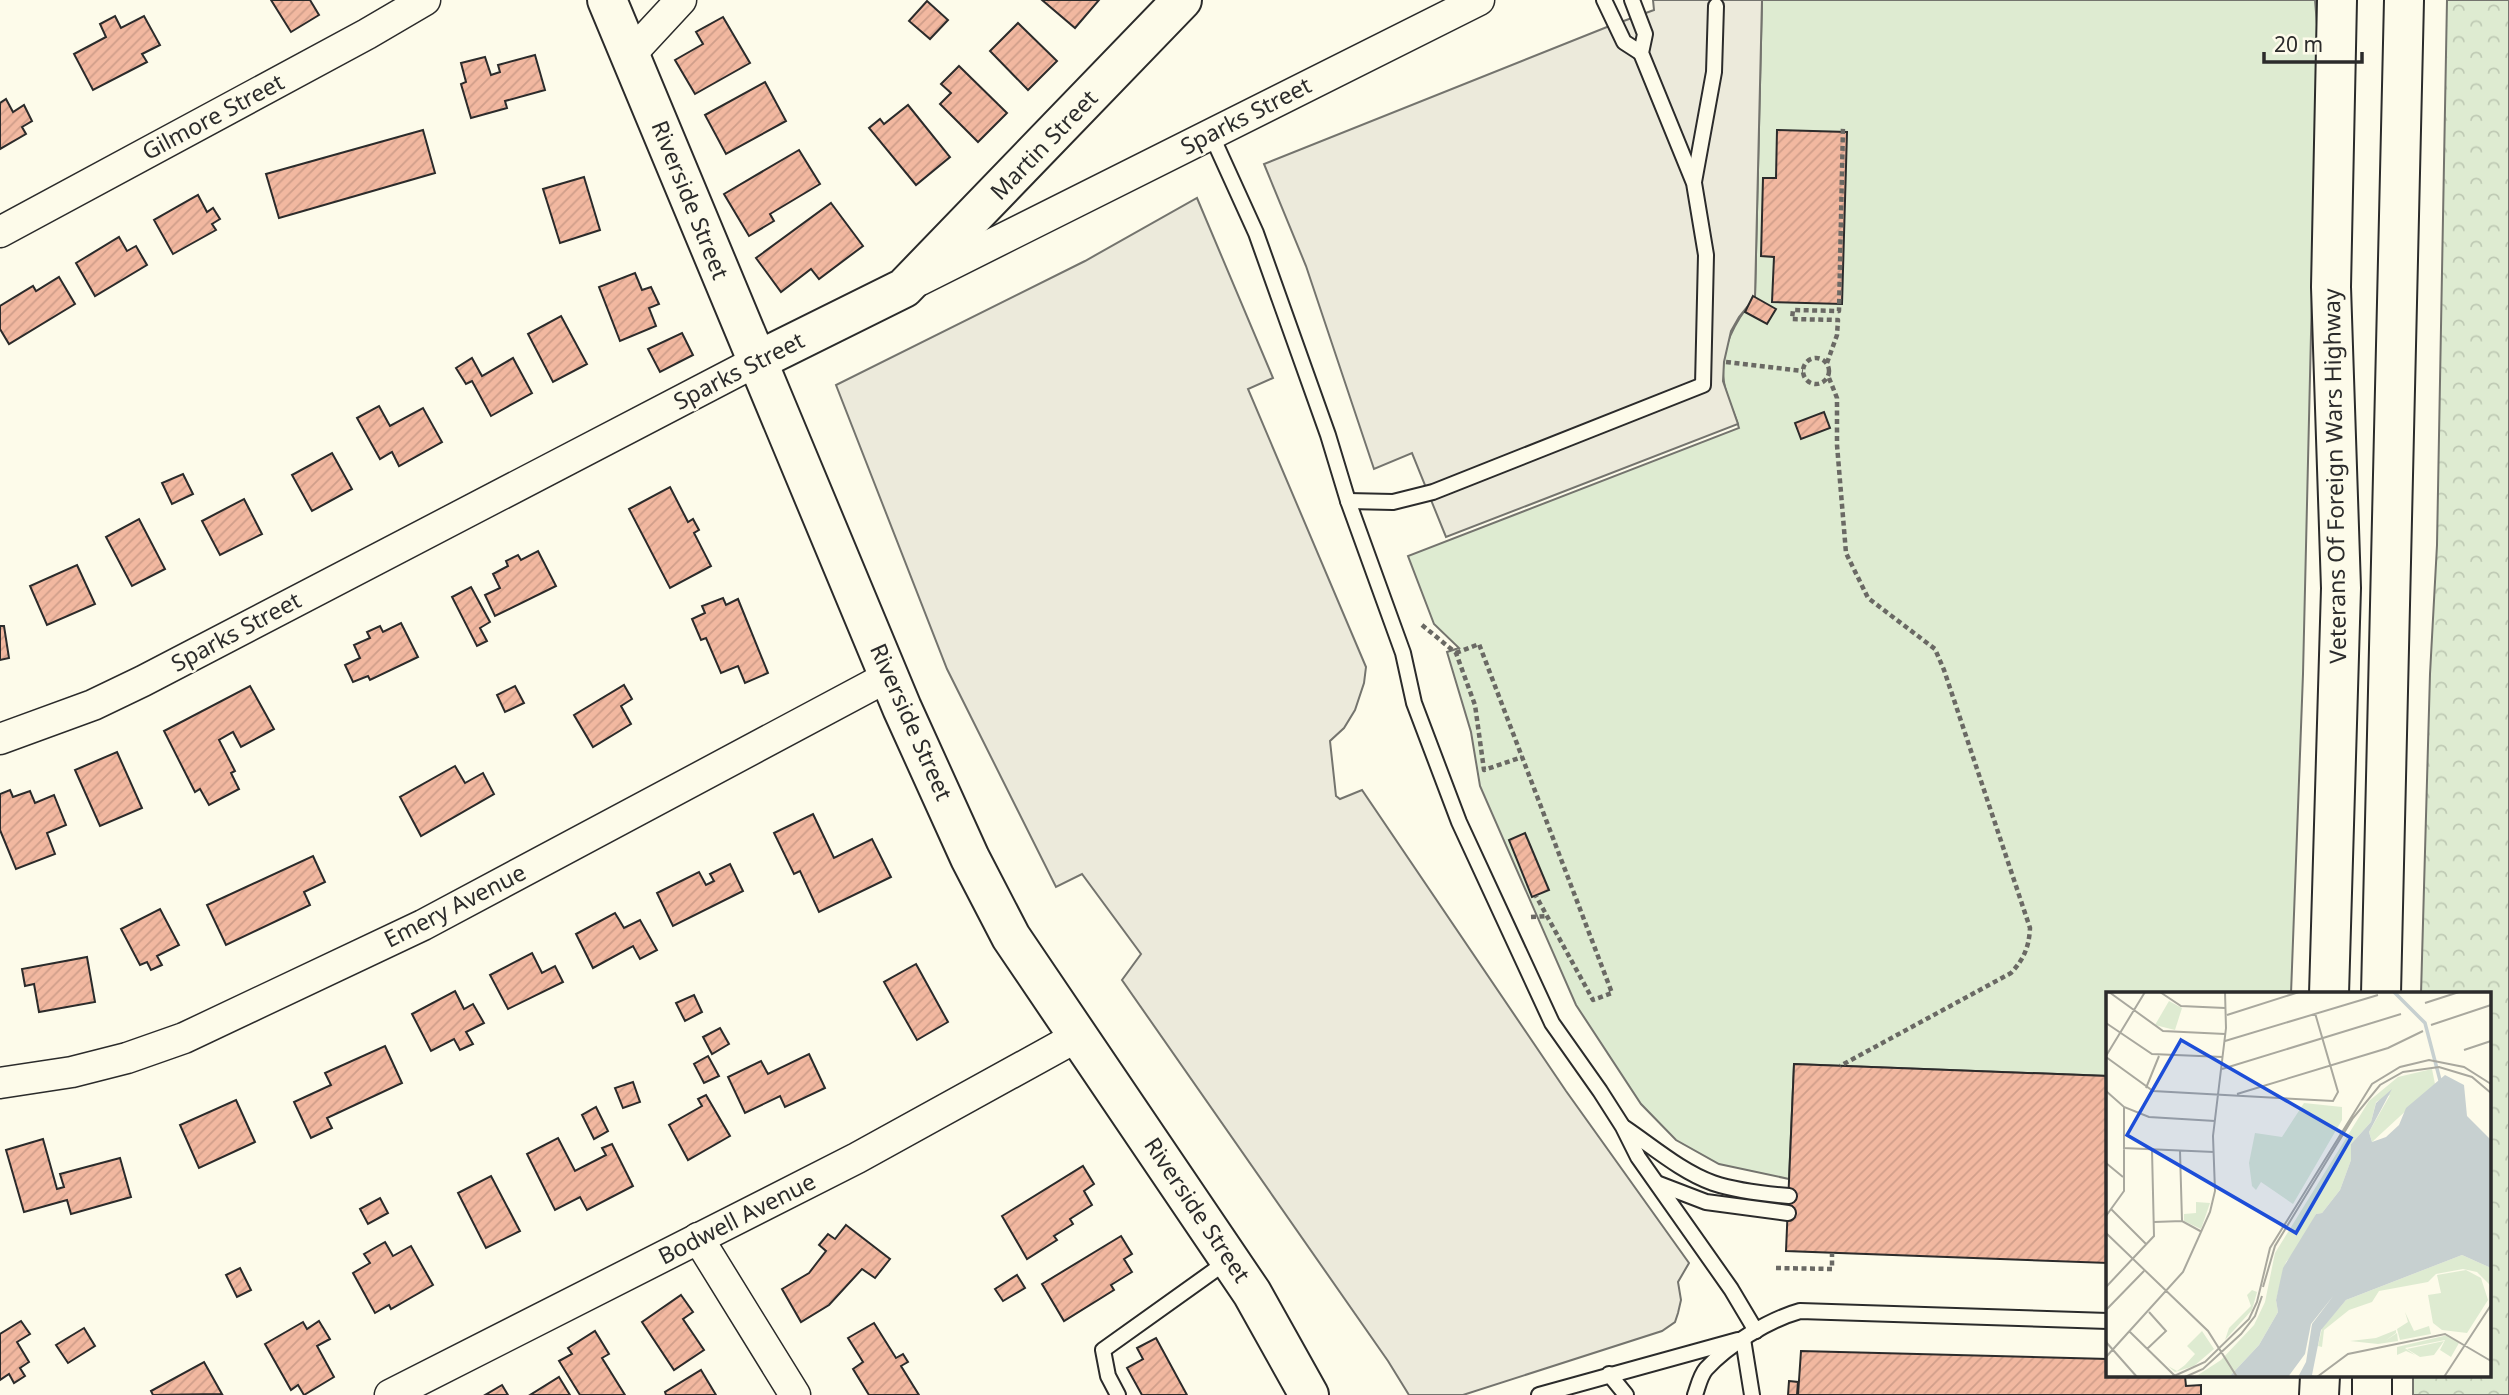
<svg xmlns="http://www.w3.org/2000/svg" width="2509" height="1395" font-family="'Noto Sans',sans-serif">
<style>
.park{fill:url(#park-crowns);stroke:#74746e;stroke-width:2}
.pitch{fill:#deebd1;stroke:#74746e;stroke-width:2}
.parking{fill:#eceadb;stroke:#74746e;stroke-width:2}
.building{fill:url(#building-hatch);stroke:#2b2b2b;stroke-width:2}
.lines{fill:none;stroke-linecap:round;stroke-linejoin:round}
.lane-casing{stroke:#2b2b2b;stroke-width:18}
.street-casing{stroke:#2b2b2b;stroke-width:33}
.secondary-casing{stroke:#2b2b2b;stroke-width:42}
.primary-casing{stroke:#2b2b2b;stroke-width:42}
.path{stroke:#6a6964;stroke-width:4.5;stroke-dasharray:5 3.5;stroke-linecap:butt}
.lane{stroke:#fdfbea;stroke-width:14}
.street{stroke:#fdfbea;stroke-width:30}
.secondary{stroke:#fdfbea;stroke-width:38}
.primary{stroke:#fdfbea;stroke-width:38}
.labels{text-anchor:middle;stroke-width:5;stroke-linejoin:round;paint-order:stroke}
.street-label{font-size:23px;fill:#2b2b2b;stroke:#fdfbea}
.inset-river{fill:none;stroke:#c7d0d0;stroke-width:3.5}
.inset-road{fill:none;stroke:#a9a89e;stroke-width:2}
.view{fill:#1d4ed8;fill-opacity:0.15;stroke:#1d4ed8;stroke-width:3.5}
.inset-edge{fill:none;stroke:#2b2b2b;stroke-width:3.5}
</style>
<defs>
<pattern id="park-crowns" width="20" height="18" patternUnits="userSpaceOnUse" patternTransform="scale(1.75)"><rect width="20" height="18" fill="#deebd1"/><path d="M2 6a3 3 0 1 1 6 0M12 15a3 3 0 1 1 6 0" fill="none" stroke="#bfcab4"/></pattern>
<pattern id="building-hatch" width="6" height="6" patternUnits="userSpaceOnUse" patternTransform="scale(1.75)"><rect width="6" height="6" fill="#f2b8a0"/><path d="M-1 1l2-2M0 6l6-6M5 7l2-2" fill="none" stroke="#d09e8a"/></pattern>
</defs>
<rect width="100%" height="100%" fill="#fdfbea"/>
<path class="park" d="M 2447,0 L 2509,0 L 2509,1395 L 2413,1395 L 2413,1376 L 2490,1376 L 2490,994 L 2421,994 L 2430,674 L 2437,545 Z"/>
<path class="pitch" d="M 1762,0 L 2315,0 L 2318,37 L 2303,674 L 2291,994 L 2108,994 L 2108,1076 L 1794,1064 L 1789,1179 L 1719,1164 L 1676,1140 L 1641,1104 L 1576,1005 L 1480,786 L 1471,732 L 1447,652 L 1459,648 L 1434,624 L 1408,556 L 1739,428 C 1735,413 1726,398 1724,382 C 1719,349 1735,321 1755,297 Z"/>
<g class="parking">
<path d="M 1653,0 L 1762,0 L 1755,297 L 1739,317 L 1731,331 L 1724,362 L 1723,381 L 1738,424 L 1446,537 L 1412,453 L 1374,469 L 1306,266 L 1264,164 L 1607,27 L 1654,10 Z"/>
<path d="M 1197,198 L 1273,378 L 1248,389 L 1366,667 L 1364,683 L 1355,710 L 1344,728 L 1330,741 L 1336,796 L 1340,799 L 1362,790 L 1566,1091 L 1689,1263 L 1678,1282 L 1681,1300 L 1678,1313 L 1675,1322 L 1662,1331 L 1463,1395 L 1409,1395 L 1388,1361 L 1122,980 L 1141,954 L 1082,874 L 1056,887 L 947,669 L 836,385 L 1085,261 Z"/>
</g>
<g class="building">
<path d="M 271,0 L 310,0 L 319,15 L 291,32 Z"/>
<path d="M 1042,0 L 1099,0 L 1075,28 Z"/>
<path d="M 927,1 L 948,20 L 930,39 L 909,21 Z"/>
<path d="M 115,16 L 121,28 L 144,16 L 160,45 L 142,54 L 147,62 L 93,90 L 74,54 L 106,37 L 100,24 Z"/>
<path d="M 723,17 L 750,63 L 695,94 L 675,60 L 703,44 L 696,32 Z"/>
<path d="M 1018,23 L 1057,61 L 1028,90 L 990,51 Z"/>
<path d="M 535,55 L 545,90 L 505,101 L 507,108 L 471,118 L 461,84 L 466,82 L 461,63 L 485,57 L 491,75 L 500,72 L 498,65 Z"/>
<path d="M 959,66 L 1007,113 L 978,142 L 940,104 L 951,93 L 941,84 Z"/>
<path d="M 765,82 L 786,121 L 726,154 L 705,115 Z"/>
<path d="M 6,99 L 13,112 L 24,105 L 32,121 L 22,127 L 26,134 L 0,149 L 0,103 Z"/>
<path d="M 908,105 L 950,157 L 916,185 L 869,128 L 880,119 L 884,124 Z"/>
<path d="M 423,130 L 435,173 L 279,218 L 266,174 Z"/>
<path d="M 1777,130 L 1847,132 L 1842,304 L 1772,302 L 1774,257 L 1761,256 L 1763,178 L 1776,178 Z"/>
<path d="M 799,150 L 820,184 L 770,214 L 774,221 L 749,236 L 724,194 Z"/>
<path d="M 584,177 L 600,230 L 560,243 L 543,189 Z"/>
<path d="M 198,195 L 207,212 L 213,208 L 220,219 L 212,224 L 216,230 L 173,254 L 154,220 Z"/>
<path d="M 831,203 L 863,246 L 819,279 L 811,269 L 781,292 L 756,258 Z"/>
<path d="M 119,237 L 127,251 L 136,246 L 147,265 L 95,296 L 76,263 Z"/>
<path d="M 635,273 L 642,290 L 651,287 L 659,304 L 649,308 L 656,326 L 620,341 L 599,287 Z"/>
<path d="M 59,277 L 75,304 L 9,344 L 0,329 L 0,306 L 33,286 L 36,291 Z"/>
<path d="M 1753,296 L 1776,309 L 1767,324 L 1745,312 Z"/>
<path d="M 561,316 L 587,364 L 553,382 L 528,334 Z"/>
<path d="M 682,333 L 693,355 L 660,372 L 648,349 Z"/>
<path d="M 472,358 L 482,376 L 513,358 L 532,393 L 491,416 L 472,381 L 466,384 L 456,368 Z"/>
<path d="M 379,406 L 390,426 L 423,408 L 442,442 L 399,466 L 392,452 L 380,459 L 357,418 Z"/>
<path d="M 1824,412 L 1830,428 L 1801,439 L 1795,423 Z"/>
<path d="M 332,453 L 352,489 L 312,511 L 292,475 Z"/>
<path d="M 183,474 L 193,494 L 172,504 L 162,483 Z"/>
<path d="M 670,487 L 688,522 L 693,519 L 699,530 L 694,533 L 711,566 L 670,588 L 629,509 Z"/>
<path d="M 244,499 L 262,534 L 220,555 L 202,521 Z"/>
<path d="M 139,519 L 165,569 L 132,586 L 106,537 Z"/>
<path d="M 538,551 L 556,586 L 495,616 L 485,595 L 500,588 L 493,574 L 508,566 L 506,561 L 518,555 L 521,560 Z"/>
<path d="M 77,565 L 95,604 L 47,625 L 30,586 Z"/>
<path d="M 471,587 L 490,622 L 480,628 L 487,641 L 477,646 L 452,597 Z"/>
<path d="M 723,598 L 726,605 L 738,599 L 768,673 L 745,683 L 738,666 L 721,673 L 706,638 L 701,640 L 692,619 L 705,613 L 702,606 Z"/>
<path d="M 401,623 L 418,657 L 370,680 L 368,676 L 353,682 L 345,665 L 360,658 L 354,645 L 370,638 L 367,632 L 380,626 L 383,632 Z"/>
<path d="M 0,626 L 4,626 L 9,658 L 0,660 Z"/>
<path d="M 624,685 L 632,699 L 621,706 L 631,724 L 593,747 L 574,715 Z"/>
<path d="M 250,686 L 274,729 L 241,747 L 233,732 L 219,740 L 235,771 L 231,773 L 239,789 L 209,805 L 200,789 L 195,792 L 164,731 Z"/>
<path d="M 515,686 L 524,703 L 505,712 L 497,695 Z"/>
<path d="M 117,752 L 142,808 L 100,826 L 75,770 Z"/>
<path d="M 455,766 L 465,783 L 483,773 L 494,794 L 421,836 L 400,797 Z"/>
<path d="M 10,790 L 13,797 L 30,791 L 35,803 L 54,795 L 66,825 L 47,833 L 55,854 L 16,869 L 0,830 L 0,794 Z"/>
<path d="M 813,814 L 834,858 L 872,839 L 891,877 L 819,912 L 800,871 L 794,874 L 774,833 Z"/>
<path d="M 1525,833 L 1549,890 L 1532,897 L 1509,840 Z"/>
<path d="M 313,856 L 325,882 L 304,892 L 310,905 L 226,945 L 207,905 Z"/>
<path d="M 730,864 L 743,891 L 673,926 L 657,893 L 699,872 L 706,885 L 714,881 L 710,874 Z"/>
<path d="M 160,909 L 179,945 L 157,956 L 162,965 L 151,970 L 147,962 L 140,965 L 121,929 Z"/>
<path d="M 615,913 L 624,928 L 640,920 L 657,950 L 640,959 L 633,946 L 593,968 L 576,934 Z"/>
<path d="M 532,953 L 542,973 L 555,966 L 563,982 L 508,1009 L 490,975 Z"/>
<path d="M 87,957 L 95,1002 L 39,1012 L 34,984 L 25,986 L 22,969 Z"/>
<path d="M 916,964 L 948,1022 L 917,1040 L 884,982 Z"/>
<path d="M 455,991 L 464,1009 L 473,1004 L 484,1023 L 466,1032 L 473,1044 L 460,1050 L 454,1039 L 431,1051 L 412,1014 Z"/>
<path d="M 694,995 L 702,1012 L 685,1021 L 676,1003 Z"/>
<path d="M 720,1028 L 729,1044 L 712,1054 L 703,1037 Z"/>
<path d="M 385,1046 L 402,1083 L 327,1118 L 332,1128 L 311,1138 L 294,1102 L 331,1085 L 325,1073 Z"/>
<path d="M 809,1054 L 825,1088 L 785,1107 L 780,1096 L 745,1113 L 728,1077 L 761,1061 L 768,1074 Z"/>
<path d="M 708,1056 L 719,1076 L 704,1083 L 694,1064 Z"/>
<path d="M 1794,1064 L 2108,1076 L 2108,1263 L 1786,1251 Z"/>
<path d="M 633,1082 L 640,1102 L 623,1108 L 615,1088 Z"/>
<path d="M 706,1095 L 730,1136 L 688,1160 L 669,1125 L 702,1106 L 698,1099 Z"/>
<path d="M 236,1100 L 255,1142 L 199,1168 L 180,1125 Z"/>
<path d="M 596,1107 L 608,1131 L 594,1139 L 582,1115 Z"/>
<path d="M 558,1138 L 575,1171 L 606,1155 L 602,1148 L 612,1144 L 633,1186 L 587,1210 L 580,1197 L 555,1210 L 527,1154 Z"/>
<path d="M 43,1139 L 57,1189 L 64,1187 L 60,1174 L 120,1158 L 131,1197 L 71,1214 L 67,1200 L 24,1212 L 6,1150 Z"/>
<path d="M 1083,1166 L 1094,1184 L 1084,1191 L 1092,1205 L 1070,1219 L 1073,1224 L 1054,1236 L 1057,1240 L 1027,1259 L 1002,1216 Z"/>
<path d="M 491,1176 L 520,1231 L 486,1248 L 458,1193 Z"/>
<path d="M 380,1198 L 388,1213 L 368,1224 L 360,1209 Z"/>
<path d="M 846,1225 L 890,1259 L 875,1278 L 862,1269 L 829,1305 L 801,1322 L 782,1289 L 809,1273 L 826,1251 L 819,1245 L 828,1234 L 835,1239 Z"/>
<path d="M 1121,1236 L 1132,1254 L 1124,1259 L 1132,1272 L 1111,1285 L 1114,1290 L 1064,1321 L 1042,1284 Z"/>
<path d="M 385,1242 L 393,1256 L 411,1246 L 433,1285 L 391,1309 L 389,1305 L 375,1313 L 353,1273 L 370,1263 L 364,1254 Z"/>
<path d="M 240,1268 L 251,1290 L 237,1297 L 226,1275 Z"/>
<path d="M 1017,1275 L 1025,1288 L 1003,1301 L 995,1289 Z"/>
<path d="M 681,1295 L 693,1312 L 683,1319 L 704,1350 L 674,1370 L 642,1322 Z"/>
<path d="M 21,1321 L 30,1334 L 17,1342 L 29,1362 L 20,1368 L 25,1376 L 14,1383 L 9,1374 L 0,1380 L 0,1334 Z"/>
<path d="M 319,1321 L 330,1339 L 317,1346 L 334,1377 L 304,1395 L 298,1385 L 291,1390 L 265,1344 L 303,1322 L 307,1329 Z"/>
<path d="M 874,1323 L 896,1358 L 903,1354 L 908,1362 L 901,1366 L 919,1395 L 869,1395 L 853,1369 L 863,1362 L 848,1338 Z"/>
<path d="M 84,1328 L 95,1346 L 68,1363 L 56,1345 Z"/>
<path d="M 595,1331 L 609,1354 L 602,1358 L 625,1395 L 580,1395 L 559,1361 L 572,1354 L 568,1348 Z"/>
<path d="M 1156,1338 L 1187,1395 L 1142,1395 L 1127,1368 L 1143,1359 L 1137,1348 Z"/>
<path d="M 1801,1351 L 2108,1359 L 2108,1376 L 2185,1376 L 2186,1386 L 2201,1385 L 2201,1395 L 1798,1395 Z"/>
<path d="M 204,1362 L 222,1394 L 153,1395 L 151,1391 Z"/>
<path d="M 701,1370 L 716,1395 L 666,1395 L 665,1392 Z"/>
<path d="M 559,1377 L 570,1395 L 530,1395 Z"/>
<path d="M 1789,1381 L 1798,1382 L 1797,1395 L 1788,1395 Z"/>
<path d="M 502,1385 L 508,1395 L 485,1395 Z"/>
</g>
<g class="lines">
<g class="lane-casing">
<g id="lane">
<path d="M 1604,0 L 1624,42 L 1641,53"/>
<path d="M 1211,134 L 1256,233 L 1328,435 L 1348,501 L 1403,653 L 1414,703 L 1459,822 L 1552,1023 L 1600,1091 L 1623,1127 L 1638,1157 L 1731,1289 L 1756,1331"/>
<path d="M 1694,182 L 1714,72 L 1716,6"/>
<path d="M 1348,501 L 1393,502 L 1433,492 L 1703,385 L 1706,255 L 1694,183 L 1641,53 L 1645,34 L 1632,0"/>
<path d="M 1625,1128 C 1653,1147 1682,1172 1713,1183 C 1737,1191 1764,1194 1789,1196"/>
<path d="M 1659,1184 L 1706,1202 L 1788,1213"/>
<path d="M 1743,1339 L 1752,1395"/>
<path d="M 1609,1374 L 1626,1395"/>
<path d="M 1118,1395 L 1108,1376 L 1103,1350 L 1229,1260"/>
<path d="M 1539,1395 L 1738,1340"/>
<path d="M 1695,1395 C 1698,1387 1700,1376 1706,1369 C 1728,1345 1768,1320 1800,1311 L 2108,1321"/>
</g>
</g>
<g class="street-casing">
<g id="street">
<path d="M 630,55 L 681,0"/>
<path d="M 0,232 L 367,34 L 425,0"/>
<path d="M 920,280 L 1479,0"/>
<path d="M 0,739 L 93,705 L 143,681 L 757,361"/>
<path d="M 0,1083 L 72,1072 L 127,1058 L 184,1038 L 423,925 L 889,676"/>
<path d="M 698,1238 L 795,1395"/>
<path d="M 390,1395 L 857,1158 L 1080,1035"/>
</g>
</g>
<g class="secondary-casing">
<g id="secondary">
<path d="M 607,0 L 902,708 L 970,858 L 1011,937 L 1252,1293 L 1309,1395"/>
<path d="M 757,361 L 904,288 L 1182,0"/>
</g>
</g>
<g class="primary-casing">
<g id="primary">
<path d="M 2329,994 L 2341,588 L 2331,287 L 2337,0"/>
<path d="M 2381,994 L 2404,0"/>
<path d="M 2319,1395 L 2320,1376"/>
<path d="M 2372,1395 L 2372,1376"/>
</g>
</g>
<g class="path">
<circle cx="1816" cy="371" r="13"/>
<path d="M 1726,362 L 1803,371"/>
<path d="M 1827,363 L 1837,335 L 1838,320 L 1792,319 L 1793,310 L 1839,311 L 1843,126"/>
<path d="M 1829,378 L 1837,398 L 1837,445 L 1846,553 L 1868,598 L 1935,649 L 1944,670 L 2030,928 C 2029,947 2024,959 2011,973 L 1840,1066"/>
<path d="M 1422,625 L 1456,653 L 1475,705 L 1484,770 L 1522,757"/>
<path d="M 1456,653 L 1479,644 L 1612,993 L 1593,1000 L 1536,896"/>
<path d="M 1531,917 L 1547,916"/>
<path d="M 1776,1268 L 1832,1269 L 1832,1253"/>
</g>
<use href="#lane" class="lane"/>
<use href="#street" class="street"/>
<use href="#secondary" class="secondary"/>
<use href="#primary" class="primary"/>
</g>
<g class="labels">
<g class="street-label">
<text transform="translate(1246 116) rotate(-27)" y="8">Sparks Street</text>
<text transform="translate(213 117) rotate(-28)" y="8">Gilmore Street</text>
<text transform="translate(1044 145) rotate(-46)" y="8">Martin Street</text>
<text transform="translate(690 200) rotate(68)" y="8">Riverside Street</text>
<text transform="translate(739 371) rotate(-27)" y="8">Sparks Street</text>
<text transform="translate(2335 476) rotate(-91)" y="8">Veterans Of Foreign Wars Highway</text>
<text transform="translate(236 632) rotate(-28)" y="8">Sparks Street</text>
<text transform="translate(911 722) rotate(66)" y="8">Riverside Street</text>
<text transform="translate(455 906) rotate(-27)" y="8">Emery Avenue</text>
<text transform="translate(1197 1210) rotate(56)" y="8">Riverside Street</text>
<text transform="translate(737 1219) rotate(-27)" y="8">Bodwell Avenue</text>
</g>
</g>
<g transform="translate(2106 992)">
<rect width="385" height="385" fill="#fdfbea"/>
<path d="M 146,298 L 151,300 L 146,318 L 119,348 L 123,336 L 145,314 L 141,303 ZM 299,320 L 308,339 L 323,334 L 325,342 L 294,348 L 291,337 L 302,330 ZM 290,338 L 290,341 L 279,349 L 291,341 L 292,349 L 272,352 L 244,349 L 270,346 ZM 96,339 L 108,357 L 88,374 L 69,380 L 62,374 L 71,379 L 79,373 L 89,362 L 81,354 ZM 342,343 L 353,351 L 345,365 L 334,358 L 339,348 L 299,356 L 309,363 L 300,359 L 291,363 L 291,355 Z" fill="#deebd1"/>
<path d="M 356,263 L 385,276 L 385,294 L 371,280 L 357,277 L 330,282 L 322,290 L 273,299 L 266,310 L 243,318 L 218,338 L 216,355 L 212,354 L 216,336 L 240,308 Z" fill="#deebd1"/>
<path d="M 63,9 L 76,16 L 69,38 L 49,33 Z" fill="#deebd1"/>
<path d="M 326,77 L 329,92 L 266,150 L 263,140 L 284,103 L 270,110 L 265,130 L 245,152 L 245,168 L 234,198 L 216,221 L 210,222 L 195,252 L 180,270 L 170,308 L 172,320 L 153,353 L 123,385 L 89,385 L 115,368 L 148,333 L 159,310 L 169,261 L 263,109 L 292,85 ZM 90,210 L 104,211 L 95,237 L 78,229 L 78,222 L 90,221 Z" fill="#deebd1"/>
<path d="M 198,111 L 236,115 L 236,128 L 187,212 L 155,190 L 150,198 L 146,194 L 143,171 L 149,141 L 176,145 ZM 360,278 L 375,286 L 382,308 L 361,341 L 336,338 L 327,331 L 322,303 L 335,301 L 331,283 ZM 338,349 L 328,363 L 314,365 L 301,357 Z" fill="#deebd1"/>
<path d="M 339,83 L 358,93 L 361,124 L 385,148 L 385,276 L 356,263 L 240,308 L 215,338 L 206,383 L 210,385 L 192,385 L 200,370 L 206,332 L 228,303 L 205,332 L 199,362 L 182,385 L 123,385 L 153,353 L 172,320 L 170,308 L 177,276 L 210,222 L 216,221 L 234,198 L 245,168 L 245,152 L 265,130 L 270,111 L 286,97 L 263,140 L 266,150 L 280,145 L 293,133 L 300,116 Z" fill="#c7d0d0"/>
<path class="inset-river" d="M 288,0 L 319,31 L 335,92"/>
<path class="inset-road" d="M 3,0 L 57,39 L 119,42M 54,0 L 75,14 L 119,16M 319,11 L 353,0M 121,23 L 193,0M 0,31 L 46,62 L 117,65M 325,33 L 385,13M 119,49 L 272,3M 358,58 L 385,49M 0,64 L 39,0M 0,65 L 47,99 L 227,109 L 232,100 L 209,21M 116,77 L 295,22M 40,96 L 53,64M 0,99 L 18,115 L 43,125 L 109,129M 131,102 L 282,56 L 317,39M 17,156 L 108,160M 74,159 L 76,229M 0,171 L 17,185M 5,217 L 41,253M 0,224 L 18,199 L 18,115M 48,230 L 76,229 L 96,240M 0,241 L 102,339 L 131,385M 0,295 L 48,244 L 46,158M 157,295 L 169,254 L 247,126 L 274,93 L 297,80 L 333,75 L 366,85 L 385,101M 0,318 L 38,279M 24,340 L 69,384M 0,350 L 31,385M 41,357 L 60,339 L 43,320M 0,365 L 77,280 L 104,220 L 109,199 L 107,144 L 120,36 L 119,0M 66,385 L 99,370 L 143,327 L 151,310 L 164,256 L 266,92 L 294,75 L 323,68 L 358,75 L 385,92M 79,385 L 97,377 L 135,342 L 149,324 L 156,304M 211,385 L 242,362 L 339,342 L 385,369M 338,385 L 385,313"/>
<path class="view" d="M 75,48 L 245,146 L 190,241 L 21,143 Z"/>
<rect width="385" height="385" class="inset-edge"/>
</g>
<path d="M2264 52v10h98v-10" fill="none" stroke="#2b2b2b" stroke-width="3.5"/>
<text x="2274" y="52" font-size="21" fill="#2b2b2b" stroke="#fdfbea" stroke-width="5" paint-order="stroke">20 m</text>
</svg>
